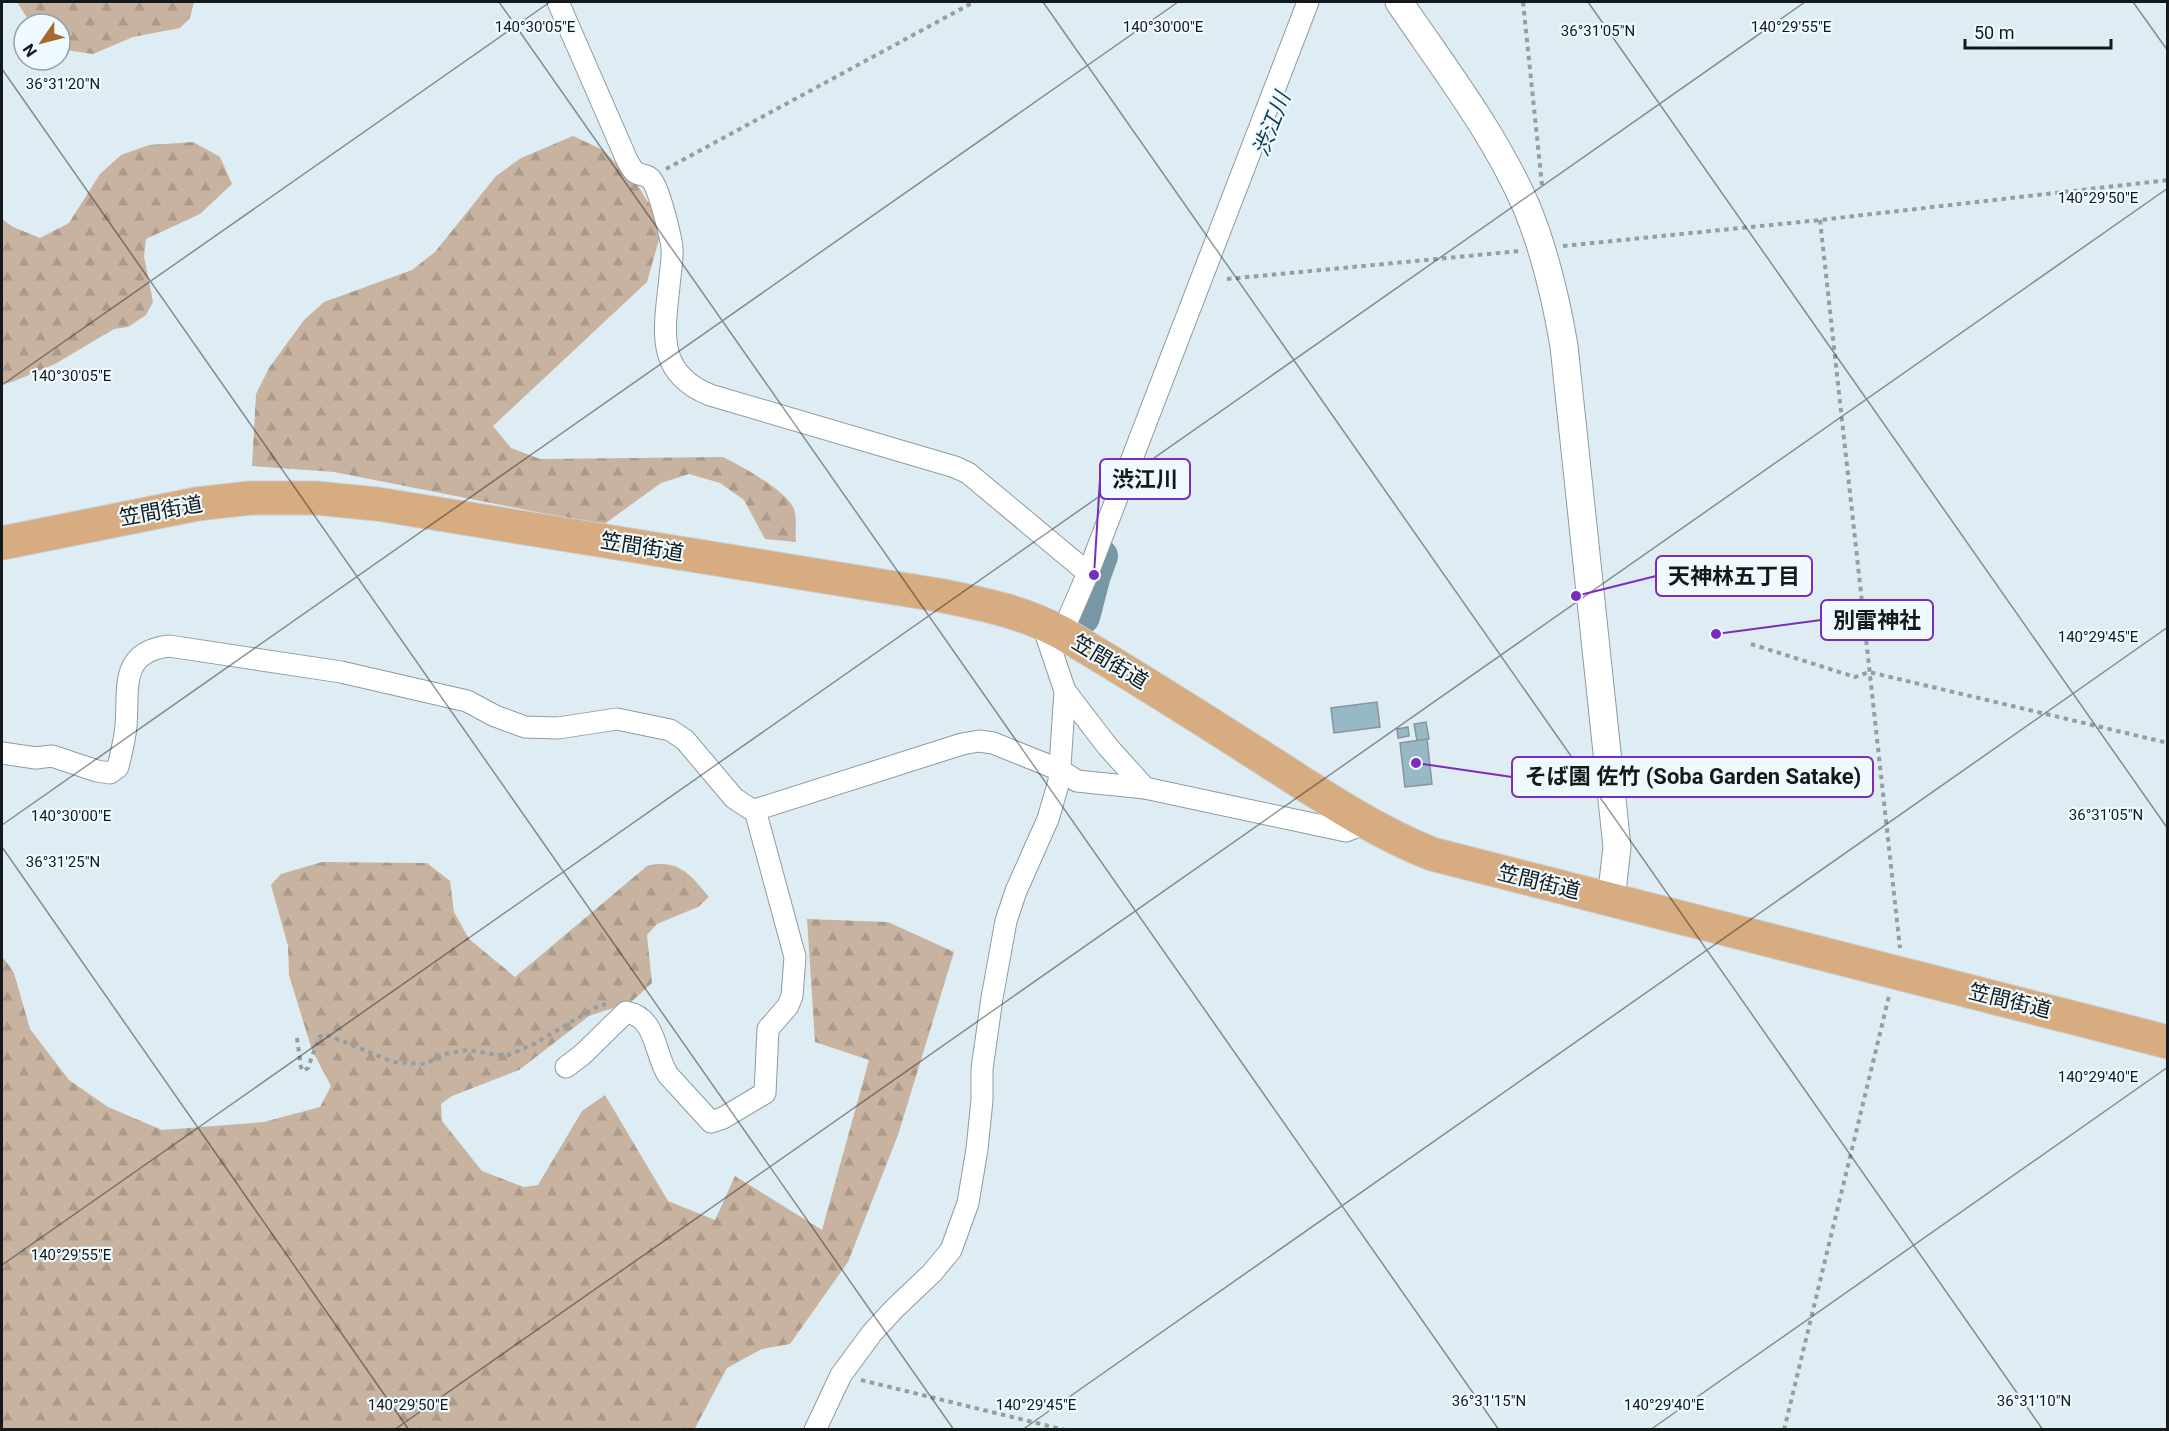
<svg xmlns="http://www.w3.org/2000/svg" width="2169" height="1431" font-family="Roboto,'Noto Sans JP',sans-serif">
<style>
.forest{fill:url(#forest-firs)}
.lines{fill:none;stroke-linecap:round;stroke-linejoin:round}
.river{stroke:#7697a3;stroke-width:34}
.building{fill:#97b9c6;stroke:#88959a;stroke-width:1.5}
.minor-casing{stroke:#8e9ba1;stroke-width:23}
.tertiary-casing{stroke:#8e9ba1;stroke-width:29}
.primary-casing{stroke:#cbcccd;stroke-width:35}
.path{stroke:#949fa4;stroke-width:4;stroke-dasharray:4.5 4.5;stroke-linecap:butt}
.minor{stroke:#fff;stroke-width:21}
.tertiary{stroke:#fff;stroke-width:27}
.primary{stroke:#d6ac80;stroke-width:33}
.ticks{fill:none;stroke:#14191b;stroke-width:1.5;stroke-opacity:0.45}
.labels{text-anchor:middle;stroke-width:4.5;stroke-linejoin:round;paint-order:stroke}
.street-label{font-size:21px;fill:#14191b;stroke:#eefafe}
.water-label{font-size:22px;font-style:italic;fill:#0d3f4e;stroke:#eefafe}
.ticks-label{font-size:15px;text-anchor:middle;fill:#14191b;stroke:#eefafe;stroke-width:4.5;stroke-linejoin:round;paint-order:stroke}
.leader{fill:none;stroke:#7b2cbf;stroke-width:2}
.callout-dot{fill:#7b2cbf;stroke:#eefafe;stroke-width:2}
.callout{fill:#eefafe;stroke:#7b2cbf;stroke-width:2}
.callout-label{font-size:22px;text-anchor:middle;font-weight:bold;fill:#14191b}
</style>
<defs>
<pattern id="forest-firs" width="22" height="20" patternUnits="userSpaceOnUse" patternTransform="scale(1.5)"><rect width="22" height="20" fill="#c8b3a1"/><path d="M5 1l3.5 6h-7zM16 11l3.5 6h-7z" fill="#ab998a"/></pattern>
</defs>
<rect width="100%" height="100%" fill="#deedf3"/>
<g class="forest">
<path d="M 17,2 L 194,2 L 190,18 L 180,28 L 133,37 L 93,54 L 60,49 L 60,24 L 31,24 Z"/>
<path d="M 573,136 L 603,150 L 638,186 L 655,213 L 660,236 L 647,282 L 493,426 L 511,448 L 540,459 L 723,457 C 741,466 786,490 794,509 C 797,518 795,532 796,542 L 765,539 L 744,500 L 720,483 L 689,474 L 661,483 L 603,525 L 334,472 L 252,466 L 256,394 L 269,368 L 304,320 L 324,302 L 412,270 L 435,252 L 496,176 L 521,158 Z"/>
<path d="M 193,142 L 220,157 L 232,184 L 200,214 L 146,239 L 144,256 L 153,302 L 146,315 L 128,327 L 114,329 L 55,364 L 12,382 L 2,384 L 2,219 L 13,227 L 40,238 L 69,223 L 100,174 L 121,155 L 149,145 Z"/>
<path d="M 322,862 L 427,863 L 450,881 L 454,912 L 469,939 L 515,977 L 647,866 C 678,858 691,875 709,897 L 698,907 L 657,924 L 647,935 L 652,983 L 631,1002 L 589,1016 L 519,1070 L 452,1096 L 441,1104 L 442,1121 L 482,1171 L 524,1187 L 538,1185 L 582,1111 L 605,1095 L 668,1201 L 715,1220 L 735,1176 L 822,1230 L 869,1060 L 815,1042 L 807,919 L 888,922 L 954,952 L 898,1135 L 848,1262 L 790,1344 L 762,1349 L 727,1368 L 694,1430 L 2,1429 L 2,958 L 5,960 L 14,973 L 30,1029 L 69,1080 L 108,1107 L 162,1130 L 264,1122 L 320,1107 L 331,1086 L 312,1050 L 289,975 L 288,946 L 271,885 L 281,874 Z"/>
</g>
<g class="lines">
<path class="river" d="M 1083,617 L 1094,575 L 1101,556"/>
</g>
<g class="building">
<path d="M 1377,702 L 1380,727 L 1334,733 L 1331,708 Z"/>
<path d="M 1426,722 L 1429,739 L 1417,741 L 1414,724 Z"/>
<path d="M 1408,727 L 1409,736 L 1398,738 L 1397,729 Z"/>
<path d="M 1427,739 L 1432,784 L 1405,787 L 1400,743 Z"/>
</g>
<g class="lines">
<g class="minor-casing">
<g id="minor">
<path d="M 558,2 L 627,160 C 629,164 632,169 635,172 C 640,176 647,174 651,179 C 659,189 668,227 671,241 C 674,253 671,265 670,277 C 665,328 653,372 710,395 L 955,467 L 968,473 L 1088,573"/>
<path d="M 1062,633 L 1088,573 L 1308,2"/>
<path d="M 1065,691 L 1108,747 L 1145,788"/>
<path d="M 2,753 L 36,758 L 52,756 L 97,771 L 110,773 L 118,767 C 121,754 125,739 126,726 C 129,688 119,652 169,646 L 341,672 L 467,701 L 495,716 L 525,727 L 558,728 L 617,719 L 670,730 L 685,740 L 734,798 L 749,808 L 755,810 L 962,744 L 979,741 L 993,743 L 1060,770 L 1077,781 L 1145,788 L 1346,831 L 1366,823"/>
<path d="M 566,1067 L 582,1055 L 626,1012 C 657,1017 654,1054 668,1075 L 711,1122 L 723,1118 L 765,1093 L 768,1029 L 788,1006 L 792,996 L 795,957 L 755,810"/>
<path d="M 815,1430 L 841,1375 L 872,1333 L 894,1309 L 932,1273 L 951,1250 L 968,1203 L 977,1149 L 982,1100 L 982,1069 L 992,998 L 1006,921 L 1016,891 L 1048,819 L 1059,781 L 1065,691 L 1042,623"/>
</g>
</g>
<g class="tertiary-casing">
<path id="tertiary" d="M 1399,2 C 1444,68 1495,134 1527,208 C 1545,252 1556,299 1564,346 L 1617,847 L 1611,900"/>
</g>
<g class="primary-casing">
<path id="primary" d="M 2,543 L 197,504 L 250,498 L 315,498 L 377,504 L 944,596 C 987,605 1023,612 1062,633 C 1128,672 1193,713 1257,754 C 1314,790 1369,829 1432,854 L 2168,1042"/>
</g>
<g class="path">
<path d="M 1523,2 L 1542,185"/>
<path d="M 666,169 L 974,2"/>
<path d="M 1820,220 L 1900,948"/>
<path d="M 1563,246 L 1820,220 L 2168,180"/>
<path d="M 1227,279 L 1520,251"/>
<path d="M 1751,644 L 1855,677 L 1869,672 L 2168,743"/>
<path d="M 297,1038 L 301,1067 L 303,1071 L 308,1068 L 319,1037 L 325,1034 L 393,1062 L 425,1064 L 445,1054 L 467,1050 L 506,1056 L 534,1044 L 598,1006 L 606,1004"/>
<path d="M 861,1380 L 1065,1430"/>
<path d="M 1784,1430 L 1889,996"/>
</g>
<use href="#minor" class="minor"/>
<use href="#tertiary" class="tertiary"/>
<use href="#primary" class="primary"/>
</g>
<path class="ticks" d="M 499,2 L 1499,1430M 1043,2 L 2043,1430M 1588,2 L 2168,829M 2133,2 L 2168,51M 2,69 L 954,1430M 2,385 L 550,2M 2,825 L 1178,2M 2,847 L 409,1430M 2,1265 L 1805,2M 394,1430 L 2168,188M 1022,1430 L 2168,627M 1650,1430 L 2168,1067"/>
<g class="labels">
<g class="street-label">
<text transform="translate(161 511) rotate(-10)" y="7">笠間街道</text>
<text transform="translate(642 547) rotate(9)" y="7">笠間街道</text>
<text transform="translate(1110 662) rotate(31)" y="7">笠間街道</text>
<text transform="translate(1539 882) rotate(14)" y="7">笠間街道</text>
<text transform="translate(2010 1001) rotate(14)" y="7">笠間街道</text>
</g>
<g class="water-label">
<text transform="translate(1271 124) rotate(-69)" y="8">渋江川</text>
</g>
</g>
<g class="ticks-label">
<text x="535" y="32">140°30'05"E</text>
<text x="1163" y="32">140°30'00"E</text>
<text x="1791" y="32">140°29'55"E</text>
<text x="1598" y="36">36°31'05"N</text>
<text x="63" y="89">36°31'20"N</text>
<text x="2098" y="203">140°29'50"E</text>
<text x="71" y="381">140°30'05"E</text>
<text x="2098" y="642">140°29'45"E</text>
<text x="2106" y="820">36°31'05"N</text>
<text x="71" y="821">140°30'00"E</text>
<text x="63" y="867">36°31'25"N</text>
<text x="2098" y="1082">140°29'40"E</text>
<text x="71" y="1260">140°29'55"E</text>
<text x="1489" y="1406">36°31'15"N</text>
<text x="2034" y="1406">36°31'10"N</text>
<text x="408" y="1410">140°29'50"E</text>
<text x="1036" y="1410">140°29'45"E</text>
<text x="1664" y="1410">140°29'40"E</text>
</g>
<path class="leader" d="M1094 575L1100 479M1576 596L1656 576M1716 634L1821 620M1416 763L1512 777"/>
<g class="callout-dot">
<circle cx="1094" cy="575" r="6"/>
<circle cx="1576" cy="596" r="6"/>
<circle cx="1716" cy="634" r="6"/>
<circle cx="1416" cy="763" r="6"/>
</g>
<g class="callout">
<rect x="1100" y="459" width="90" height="40" rx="6"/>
<rect x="1656" y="556" width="156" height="40" rx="6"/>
<rect x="1821" y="600" width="112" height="40" rx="6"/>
<rect x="1512" y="757" width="361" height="40" rx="6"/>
</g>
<g class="callout-label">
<text x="1145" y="487">渋江川</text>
<text x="1734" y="584">天神林五丁目</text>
<text x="1877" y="628">別雷神社</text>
<text x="1693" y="784">そば園 佐竹 (Soba Garden Satake)</text>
</g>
<rect width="2169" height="1431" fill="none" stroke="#14191b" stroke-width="6"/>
<g transform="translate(42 42) rotate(235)"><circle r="28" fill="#eefafe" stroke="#97a0a3" stroke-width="1.5"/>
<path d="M0-4.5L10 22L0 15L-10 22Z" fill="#a66b2c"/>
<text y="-9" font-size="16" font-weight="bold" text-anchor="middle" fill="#14191b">N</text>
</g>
<path d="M1965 39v9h146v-9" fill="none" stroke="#14191b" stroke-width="3"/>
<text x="1974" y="39" font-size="18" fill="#14191b" stroke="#eefafe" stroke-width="4.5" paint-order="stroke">50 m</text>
</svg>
